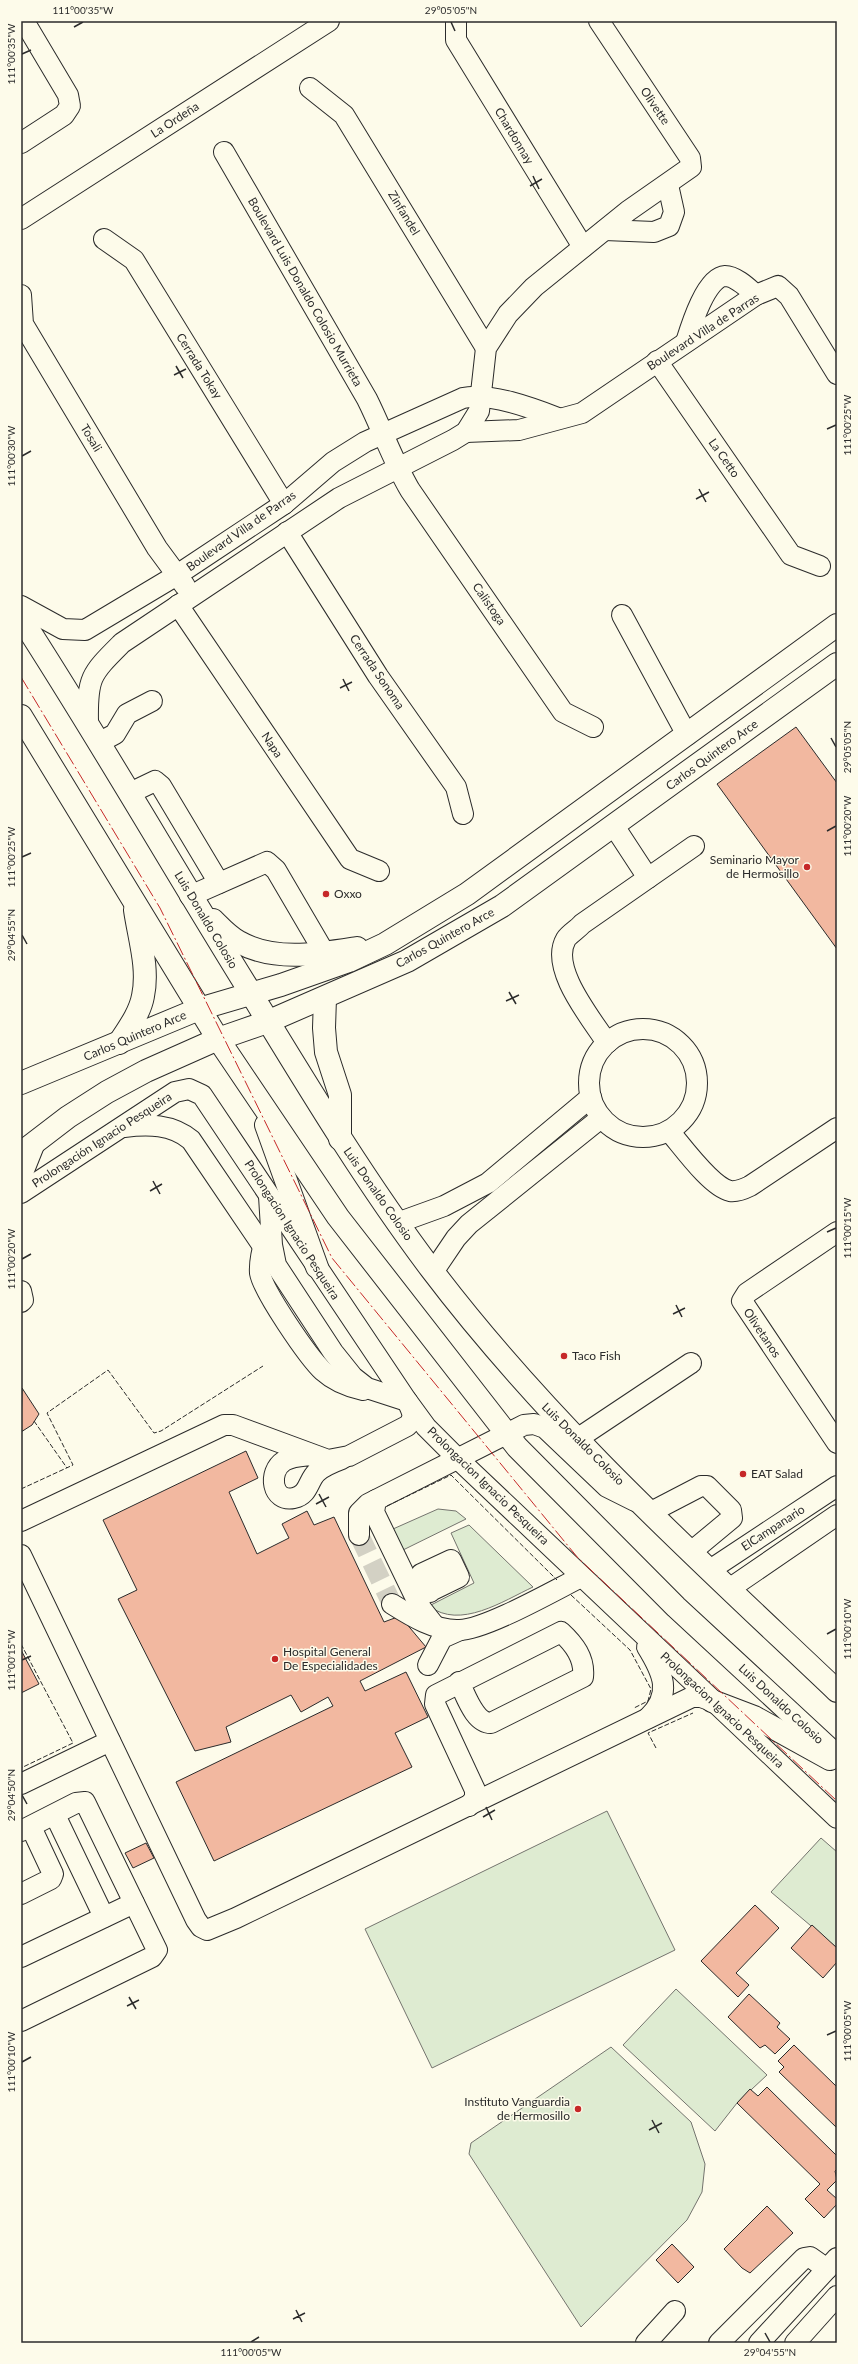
<svg xmlns="http://www.w3.org/2000/svg" width="858" height="2364" font-family="Lato,sans-serif">
<style>
.green{fill:#deebd1;stroke:#74746e}
.building{fill:#f2b8a0;stroke:#2b2b2b}
.lines{fill:none;stroke-linecap:round;stroke-linejoin:round}
.minor-tunnel{stroke:#d3d1c4;stroke-width:20;stroke-dasharray:20 10;stroke-linecap:butt}
.minor-casing{stroke:#2b2b2b;stroke-width:22}
.major-casing{stroke:#2b2b2b;stroke-width:24}
.minor{stroke:#fdfbea;stroke-width:20}
.major{stroke:#fdfbea;stroke-width:22}
.fence{stroke:#2b2b2b;stroke-width:1;stroke-dasharray:5 2;stroke-linecap:butt}
.power{stroke:#c62828;stroke-width:1;stroke-dasharray:14 3 2 3;stroke-linecap:butt}
.ticks{fill:none;stroke:#2b2b2b;stroke-width:1.5}
.poi-dot{fill:#c62828;stroke:#fdfbea;stroke-width:1.5}
.labels{text-anchor:middle;stroke-width:3;stroke-linejoin:round;paint-order:stroke}
.street-label{font-size:12px;fill:#2b2b2b;stroke:#fdfbea}
.poi-label{font-size:12px;fill:#2b2b2b;stroke:#fdfbea;text-anchor:start}
.neatline{fill:none;stroke:#2b2b2b;stroke-width:1.5}
.ticks-label{font-size:10px;text-anchor:middle;fill:#2b2b2b}
</style>
<rect width="100%" height="100%" fill="#fdfbea"/>
<g class="green">
<path d="M 438,1509 L 456,1511 L 466,1519 L 403,1550 L 393,1529 Z"/>
<path d="M 469,1525 L 533,1587 C 503,1601 460,1630 429,1606 L 474,1583 L 451,1533 Z"/>
<path d="M 607,1811 L 675,1950 L 432,2068 L 365,1929 Z"/>
<path d="M 821,1838 L 837,1852 L 837,1948 L 771,1892 Z"/>
<path d="M 676,1989 L 767,2075 L 737,2103 L 715,2131 L 623,2045 Z"/>
<path d="M 611,2047 L 691,2122 L 705,2164 L 702,2192 L 687,2220 L 581,2327 L 469,2154 L 471,2143 Z"/>
</g>
<g class="building">
<path d="M 796,727 L 837,783 L 837,949 L 717,784 Z"/>
<path d="M 22,1388 L 39,1414 L 32,1425 L 21,1432 Z"/>
<path d="M 246,1451 L 258,1478 L 229,1492 L 257,1554 L 289,1538 L 282,1524 L 307,1511 L 314,1525 L 334,1517 L 384,1622 L 400,1616 L 426,1647 L 360,1681 L 365,1691 L 406,1672 L 428,1717 L 395,1733 L 412,1767 L 214,1861 L 176,1782 L 333,1706 L 328,1697 L 301,1712 L 291,1695 L 226,1727 L 231,1742 L 195,1751 L 118,1599 L 137,1590 L 103,1520 Z"/>
<path d="M 21,1650 L 39,1684 L 21,1693 Z"/>
<path d="M 146,1843 L 154,1858 L 133,1868 L 125,1853 Z"/>
<path d="M 755,1905 L 779,1928 L 736,1973 L 749,1985 L 738,1997 L 701,1961 Z"/>
<path d="M 812,1925 L 837,1948 L 837,1962 L 823,1978 L 791,1948 Z"/>
<path d="M 749,1994 L 780,2023 L 777,2027 L 790,2039 L 775,2054 L 765,2045 L 760,2048 L 728,2017 Z"/>
<path d="M 794,2045 L 837,2087 L 837,2128 L 779,2072 L 784,2067 L 778,2061 Z"/>
<path d="M 767,2087 L 837,2156 L 837,2169 L 835,2171 L 837,2180 L 827,2190 L 837,2199 L 837,2204 L 824,2218 L 805,2199 L 820,2184 L 737,2103 L 750,2089 L 758,2096 Z"/>
<path d="M 767,2206 L 793,2233 L 750,2273 L 742,2268 L 724,2249 Z"/>
<path d="M 672,2244 L 694,2267 L 678,2283 L 656,2260 Z"/>
</g>
<g class="lines">
<path class="minor-tunnel" d="M 359,1535 L 392,1604"/>
<g class="minor-casing">
<g id="minor">
<path d="M 456,21 L 456,40 L 583,247"/>
<path d="M 310,88 L 344,115 L 486,348"/>
<path d="M 21,143 L 64,115 L 70,106 L 68,95 L 24,21"/>
<path d="M 224,152 L 367,399 C 382,429 393,461 410,490 L 563,712 L 593,727"/>
<path d="M 21,219 L 329,21"/>
<path d="M 605,230 L 654,232 L 669,226 L 674,212 L 668,185"/>
<path d="M 104,239 L 134,260 L 284,504"/>
<path d="M 21,295 L 23,324 L 157,548 L 185,586"/>
<path d="M 686,342 C 691,326 706,277 725,276 C 736,276 749,289 756,295"/>
<path d="M 657,361 L 791,555 L 820,566"/>
<path d="M 466,432 L 519,430 L 582,413 L 756,295 L 778,286 L 789,296 L 837,374"/>
<path d="M 287,532 L 378,676 L 456,787 L 463,814"/>
<path d="M 178,605 L 350,859 L 379,871"/>
<path d="M 21,606 L 63,629 L 85,630 L 177,575 L 284,504 L 333,462 L 365,442 L 463,398 C 489,392 532,408 558,418"/>
<path d="M 622,615 L 687,735"/>
<path d="M 88,722 C 87,677 91,674 122,643 L 339,498 L 453,440 L 466,432 L 479,411 L 486,348 L 508,314 L 534,287 L 628,211 L 691,167 L 690,158 L 599,21"/>
<path d="M 100,742 L 115,734 L 127,714 L 152,701"/>
<path d="M 130,793 L 155,781 L 161,786 L 219,883"/>
<path d="M 614,826 L 648,878"/>
<path d="M 190,896 L 267,862 L 276,870 L 324,952"/>
<circle cx="643" cy="1083" r="54"/>
<path d="M 607,1043 C 591,1018 549,968 566,939 C 569,934 578,929 582,924 L 694,846"/>
<path d="M 124,1127 C 148,1124 172,1124 191,1140 L 269,1255"/>
<path d="M 669,1131 C 682,1146 711,1187 730,1191 C 737,1192 744,1189 750,1186 L 837,1128"/>
<path d="M 21,1193 L 175,1092 L 189,1089 L 202,1095 L 407,1401 L 426,1427 L 458,1459 L 837,1818"/>
<path d="M 397,1223 L 444,1206 L 488,1183 L 591,1097"/>
<path d="M 837,1232 L 747,1293 L 742,1301 L 837,1443"/>
<path d="M 267,1234 C 263,1246 259,1260 260,1273 C 263,1291 308,1357 323,1371 C 334,1381 349,1387 363,1390"/>
<path d="M 433,1272 L 456,1238 L 469,1224 L 601,1118"/>
<path d="M 21,1291 L 23,1300 L 21,1302"/>
<path d="M 577,1439 L 691,1363"/>
<path d="M 311,1455 C 302,1456 292,1456 284,1461 C 267,1472 272,1503 294,1498 C 309,1495 308,1480 317,1472 C 324,1466 334,1462 342,1459"/>
<path d="M 376,1500 L 374,1512 L 420,1607 L 434,1625"/>
<path d="M 651,1512 L 701,1486 L 707,1486 L 731,1510 L 732,1518 L 691,1552"/>
<path d="M 21,1521 L 224,1425 L 233,1425 L 328,1460 L 349,1456 L 407,1426 C 416,1418 412,1411 407,1401 L 367,1388 L 353,1377 L 333,1352 L 276,1265 L 272,1245 L 269,1196"/>
<path d="M 359,1535 L 359,1513 L 368,1504 L 524,1425 L 534,1424 L 545,1428 L 607,1487 L 635,1501"/>
<path d="M 21,1555 L 196,1920 L 201,1927 L 207,1930 L 236,1918 L 692,1697 L 701,1697 L 712,1701"/>
<path d="M 710,1570 L 837,1486"/>
<path d="M 729,1589 L 837,1515"/>
<path d="M 416,1598 L 459,1577 L 451,1560 L 421,1574 L 430,1592"/>
<path d="M 392,1604 C 411,1616 435,1631 459,1630 C 485,1630 555,1590 581,1577"/>
<path d="M 647,1647 C 663,1673 673,1694 648,1718"/>
<path d="M 428,1665 L 442,1638 L 460,1630"/>
<path d="M 459,1682 C 466,1695 474,1723 491,1723 L 583,1677 C 585,1658 574,1644 561,1632 L 436,1695 L 435,1704 L 475,1790 L 475,1798 L 469,1806"/>
<path d="M 21,1784 L 110,1741"/>
<path d="M 55,1815 L 104,1917"/>
<path d="M 21,1831 L 76,1803 L 85,1802 L 157,1950 L 152,1957 L 21,2021"/>
<path d="M 21,1894 L 51,1879 L 53,1874 L 31,1827"/>
<path d="M 21,1957 L 134,1903"/>
<path d="M 646,2343 L 675,2311"/>
<path d="M 719,2343 L 804,2258 L 810,2257 L 827,2269"/>
<path d="M 759,2343 L 837,2258"/>
<path d="M 795,2343 L 837,2296"/>
</g>
</g>
<g class="major-casing">
<g id="major">
<path d="M 21,618 C 100,740 172,866 249,990 C 307,1085 364,1180 431,1269 C 549,1425 696,1557 837,1691"/>
<path d="M 21,716 L 218,1039 L 338,1217 L 517,1447 L 676,1607 L 837,1756"/>
<path d="M 213,920 C 221,928 229,937 239,942 C 274,962 319,954 357,948"/>
<path d="M 325,998 L 324,1028 L 326,1052 L 340,1095 L 340,1139"/>
<path d="M 119,1043 C 128,1029 140,1013 143,996 C 149,968 139,938 135,910"/>
<path d="M 21,1083 L 199,1009 L 281,985 L 349,961 L 385,944 L 467,894 L 837,625"/>
<path d="M 266,1125 L 317,1267"/>
<path d="M 21,1153 L 68,1117 L 107,1092 L 146,1071 L 218,1039 L 267,1022 L 407,961 L 502,906 L 837,664"/>
<path d="M 21,1175 L 33,1145"/>
<path d="M 712,1701 L 754,1717 L 830,1759"/>
</g>
</g>
<use href="#minor" class="minor"/>
<use href="#major" class="major"/>
<g class="fence">
<path d="M 34,1421 L 67,1468"/>
<path d="M 21,1489 L 73,1465 L 47,1413 L 108,1370 L 154,1433 L 161,1431 L 263,1366"/>
<path d="M 387,1506 L 451,1475 L 557,1580"/>
<path d="M 571,1595 L 630,1650 L 651,1689 L 648,1701 L 634,1708"/>
<path d="M 21,1644 L 73,1743 L 21,1768"/>
<path d="M 656,1748 L 648,1733 L 693,1713"/>
</g>
<path class="power" d="M 21,677 L 160,908 L 332,1258 L 578,1558 L 837,1801"/>
</g>
<path class="ticks" d="M 451,22 L 455,31M 74,27 L 83,22M 22,54 L 31,50M 533,176 L 539,189M 530,186 L 542,179M 176,366 L 183,378M 174,375 L 186,369M 827,429 L 836,425M 22,456 L 31,451M 699,489 L 706,502M 696,499 L 709,492M 343,679 L 349,691M 340,688 L 352,682M 831,738 L 836,747M 827,831 L 836,826M 22,857 L 31,853M 22,935 L 27,944M 509,992 L 516,1004M 506,1001 L 519,995M 153,1181 L 160,1194M 150,1191 L 162,1184M 827,1232 L 836,1228M 22,1259 L 31,1254M 676,1305 L 682,1317M 673,1314 L 685,1308M 319,1494 L 326,1507M 316,1504 L 329,1497M 827,1634 L 836,1629M 22,1660 L 31,1656M 22,1795 L 27,1804M 486,1807 L 492,1820M 483,1817 L 495,1810M 129,1997 L 136,2009M 127,2006 L 139,2000M 827,2035 L 836,2031M 22,2062 L 31,2057M 652,2120 L 659,2133M 649,2130 L 662,2123M 296,2310 L 302,2322M 293,2319 L 305,2313M 765,2333 L 770,2342M 251,2342 L 259,2337"/>
<g class="poi-dot">
<circle cx="807" cy="867" r="4"/>
<circle cx="326" cy="894" r="4"/>
<circle cx="564" cy="1356" r="4"/>
<circle cx="743" cy="1474" r="4"/>
<circle cx="275" cy="1659" r="4"/>
<circle cx="578" cy="2109" r="4"/>
</g>
<g class="labels">
<g class="street-label">
<text transform="translate(655 106) rotate(56)" y="4">Olivette</text>
<text transform="translate(175 120) rotate(-33)" y="4">La Ordeña</text>
<text transform="translate(514 136) rotate(59)" y="4">Chardonnay</text>
<text transform="translate(404 213) rotate(59)" y="4">Zinfandel</text>
<text transform="translate(305 292) rotate(60)" y="4">Boulevard Luis Donaldo Colosio Murrieta</text>
<text transform="translate(703 332) rotate(-33)" y="4">Boulevard Villa de Parras</text>
<text transform="translate(199 366) rotate(58)" y="4">Cerrada Tokay</text>
<text transform="translate(91 438) rotate(59)" y="4">Tosali</text>
<text transform="translate(724 458) rotate(55)" y="4">La Cetto</text>
<text transform="translate(241 531) rotate(-35)" y="4">Boulevard Villa de Parras</text>
<text transform="translate(489 604) rotate(55)" y="4">Calistoga</text>
<text transform="translate(377 672) rotate(56)" y="4">Cerrada Sonoma</text>
<text transform="translate(272 745) rotate(56)" y="4">Napa</text>
<text transform="translate(712 755) rotate(-36)" y="4">Carlos Quintero Arce</text>
<text transform="translate(206 920) rotate(59)" y="4">Luis Donaldo Colosio</text>
<text transform="translate(445 938) rotate(-29)" y="4">Carlos Quintero Arce</text>
<text transform="translate(135 1036) rotate(-23)" y="4">Carlos Quintero Arce</text>
<text transform="translate(102 1140) rotate(-33)" y="4">Prolongación Ignacio Pesqueira</text>
<text transform="translate(378 1194) rotate(55)" y="4">Luis Donaldo Colosio</text>
<text transform="translate(292 1230) rotate(57)" y="4">Prolongacion Ignacio Pesqueira</text>
<text transform="translate(762 1333) rotate(56)" y="4">Olivetanos</text>
<text transform="translate(583 1444) rotate(45)" y="4">Luis Donaldo Colosio</text>
<text transform="translate(488 1486) rotate(44)" y="4">Prolongacion Ignacio Pesqueira</text>
<text transform="translate(773 1528) rotate(-33)" y="4">ElCampanario</text>
<text transform="translate(781 1704) rotate(43)" y="4">Luis Donaldo Colosio</text>
<text transform="translate(722 1710) rotate(43)" y="4">Prolongacion Ignacio Pesqueira</text>
</g>
<g class="poi-label">
<text x="799" y="864" text-anchor="end">Seminario Mayor<tspan x="799" dy="14">de Hermosillo</tspan></text>
<text x="334" y="898">Oxxo</text>
<text x="572" y="1360">Taco Fish</text>
<text x="751" y="1478">EAT Salad</text>
<text x="283" y="1656">Hospital General<tspan x="283" dy="14">De Especialidades</tspan></text>
<text x="570" y="2106" text-anchor="end">Instituto Vanguardia<tspan x="570" dy="14">de Hermosillo</tspan></text>
</g>
</g>
<rect width="858" height="2364" fill="none" stroke="#fdfbea" stroke-width="44"/>
<rect x="22" y="22" width="814" height="2320" class="neatline"/>
<g class="ticks-label">
<text x="83" y="14">111°00'35"W</text>
<text x="451" y="14">29°05'05"N</text>
<text transform="translate(11 54) rotate(-90)" y="4">111°00'35"W</text>
<text transform="translate(847 425) rotate(-90)" y="4">111°00'25"W</text>
<text transform="translate(11 456) rotate(-90)" y="4">111°00'30"W</text>
<text transform="translate(847 747) rotate(-90)" y="4">29°05'05"N</text>
<text transform="translate(847 826) rotate(-90)" y="4">111°00'20"W</text>
<text transform="translate(11 857) rotate(-90)" y="4">111°00'25"W</text>
<text transform="translate(11 935) rotate(-90)" y="4">29°04'55"N</text>
<text transform="translate(847 1228) rotate(-90)" y="4">111°00'15"W</text>
<text transform="translate(11 1259) rotate(-90)" y="4">111°00'20"W</text>
<text transform="translate(847 1629) rotate(-90)" y="4">111°00'10"W</text>
<text transform="translate(11 1660) rotate(-90)" y="4">111°00'15"W</text>
<text transform="translate(11 1795) rotate(-90)" y="4">29°04'50"N</text>
<text transform="translate(847 2031) rotate(-90)" y="4">111°00'05"W</text>
<text transform="translate(11 2062) rotate(-90)" y="4">111°00'10"W</text>
<text x="251" y="2356">111°00'05"W</text>
<text x="770" y="2356">29°04'55"N</text>
</g>
</svg>
